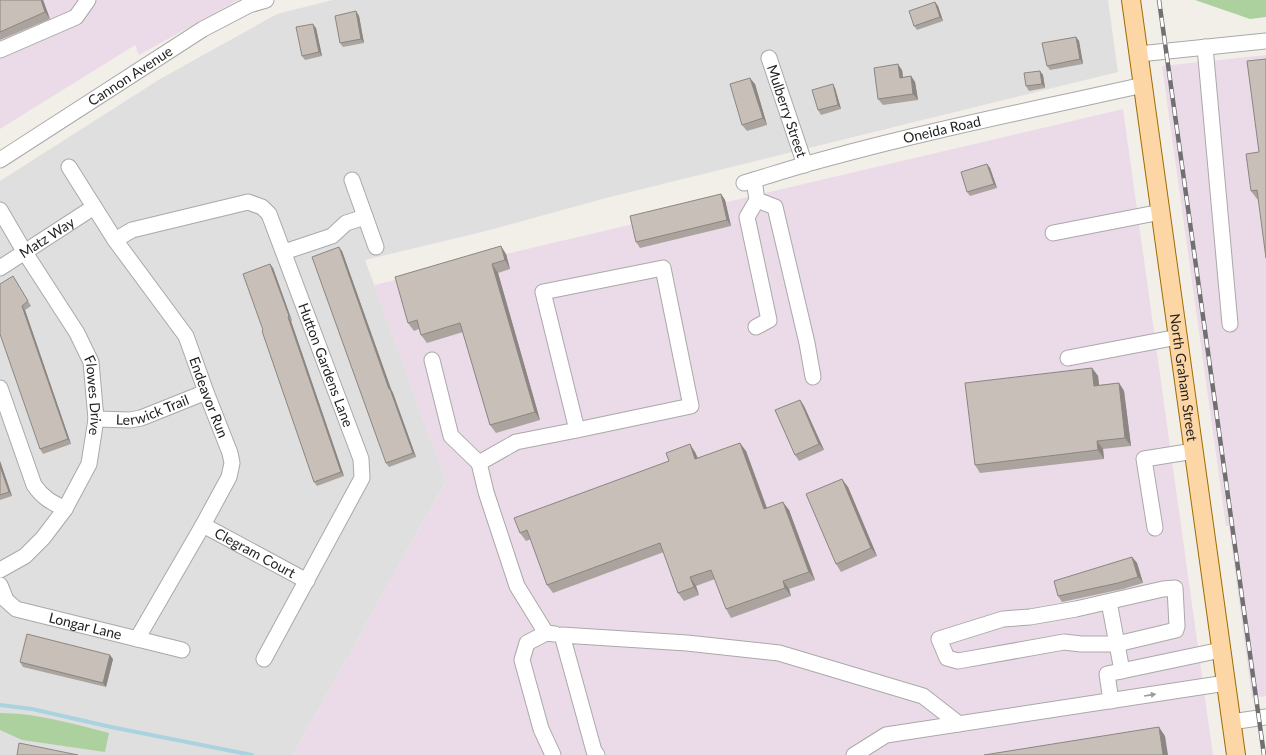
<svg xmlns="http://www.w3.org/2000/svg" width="1266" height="755" font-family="Lato,sans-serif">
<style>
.residential{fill:#e0dfdf}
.industrial{fill:#ebdbe8}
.forest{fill:#add19e}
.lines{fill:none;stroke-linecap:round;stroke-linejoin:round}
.stream{stroke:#aad3df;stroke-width:4}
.minor-casing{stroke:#a9a9a9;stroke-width:17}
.major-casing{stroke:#a06b00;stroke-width:20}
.minor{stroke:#fff;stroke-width:15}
.major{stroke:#fcd6a4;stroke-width:18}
.rail-casing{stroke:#707070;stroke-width:4.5}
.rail{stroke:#fff;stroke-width:3;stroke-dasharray:9;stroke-linecap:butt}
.wall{fill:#aba49e}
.shaded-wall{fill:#8b8681}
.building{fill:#c7bfb8;stroke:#8b8681}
.oneway{fill:#9c9c9c}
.labels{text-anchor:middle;stroke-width:3;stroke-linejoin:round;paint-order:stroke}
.street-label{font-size:14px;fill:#222;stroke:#fff}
</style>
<rect width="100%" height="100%" fill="#f2efe9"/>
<path class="residential" d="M 333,0 L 1108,0 L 1118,72 L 606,198 L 486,231 L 365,260 L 446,481 L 293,755 L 0,755 L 0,181 L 160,79 L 277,14 Z"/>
<g class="industrial">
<path d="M 0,0 L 238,0 L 139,55 L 135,45 L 0,129 Z"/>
<path d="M 1266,55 L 1266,696 L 1252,698 L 1229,526 L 1226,526 L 1162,66 Z"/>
<path d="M 1123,109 L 1213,755 L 293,755 L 446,481 L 374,285 Z"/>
</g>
<g class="forest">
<path d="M 1195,0 L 1266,0 L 1266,17 L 1250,19 Z"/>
<path d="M 0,713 C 37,713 74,724 109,733 L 105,752 L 22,740 L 0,730 Z"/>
</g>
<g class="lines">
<path class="stream" d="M 0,705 L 32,709 L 111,727 L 252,755"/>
<g class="minor-casing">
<g id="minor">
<path d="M 1205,47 L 1230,324"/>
<path d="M 0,50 L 76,17 L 88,0"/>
<path d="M 1139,54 L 1266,41"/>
<path id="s1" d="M 769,58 L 805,165"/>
<path id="s2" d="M 0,160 L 203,29 L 249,5 L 266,0"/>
<path id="s3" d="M 69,167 L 115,240 L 186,336 L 206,392 L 230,453 L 232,463 L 229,477 L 203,525 L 137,639"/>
<path d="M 352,180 L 376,247"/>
<path d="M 754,180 L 757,200 L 775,207 L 807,343 L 813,377"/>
<path id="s4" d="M 744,183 C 771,175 798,166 825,159 C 930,130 1037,109 1143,85"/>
<path id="s5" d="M 0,210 L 24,251 L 77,333 L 91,362 L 96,419 L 89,464 L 65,509 L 43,538 L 25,556 L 0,570"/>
<path d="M 1053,233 L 1161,212"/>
<path id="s6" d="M 115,240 L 132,230 L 248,202 L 262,207 L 269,214 L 361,459 L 362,478 L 264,659"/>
<path d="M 284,252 L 332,236 L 346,223 L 365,217"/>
<path id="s7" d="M 0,268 L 94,207"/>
<path d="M 756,327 L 769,320 L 747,217 L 757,200"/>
<path d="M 1068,358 L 1178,337"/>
<path d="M 432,360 L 451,436 L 479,463 L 486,492 L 517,586 L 546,633"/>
<path d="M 0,388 L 34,485 C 43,498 51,502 65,509"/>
<path id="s8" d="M 96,419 L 130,420 L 141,418 L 206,392"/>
<path d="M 479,463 L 516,442 L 577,430 L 543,292 L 663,268 L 691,406 L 577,430"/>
<path id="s9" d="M 203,525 L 307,581"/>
<path d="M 1155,528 L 1144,459 L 1194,451"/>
<path id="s10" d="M 0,585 L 6,600 L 16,609 L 182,650"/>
<path d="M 1109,602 L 1117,644 L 1081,644 L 1064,642 L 958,661 L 947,658 L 939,639 L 1003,619 L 1030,617 L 1076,609 L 1163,589 L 1175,588 L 1177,626 L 1176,630 L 1117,644 L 1122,671"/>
<path d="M 1111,701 L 1107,674 L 1221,650"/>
<path d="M 1231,722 L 1266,717"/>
<path d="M 553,755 L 541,729 L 522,660 L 527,643 L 546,633 L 555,634"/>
<path d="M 597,755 L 594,751 L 562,635 L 687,643 L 779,653 L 923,696 L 959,724"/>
<path d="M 854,755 L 886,735 L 1226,683"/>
</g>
</g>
<g class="major-casing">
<g id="major">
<path id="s11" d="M 1131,0 L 1236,755"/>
</g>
</g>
<use href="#minor" class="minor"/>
<use href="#major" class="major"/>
<g class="rail-casing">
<path id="rail" d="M 1159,0 L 1264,755"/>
</g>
<use href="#rail" class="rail"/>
</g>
<g class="wall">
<path d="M 0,0 L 43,0 L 50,19 L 0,40 Z"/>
<path d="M 935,2 L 938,6 L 943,21 L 917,30 L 914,26 Z"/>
<path d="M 356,11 L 359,16 L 364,43 L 343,47 L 340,43 Z"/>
<path d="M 316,28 L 322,56 L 305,60 L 302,56 Z"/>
<path d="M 1076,37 L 1079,41 L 1083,64 L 1050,70 L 1047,66 Z"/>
<path d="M 1266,59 L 1259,199 L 1257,199 L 1251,191 L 1259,152 Z"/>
<path d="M 902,70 L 903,77 L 911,76 L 915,82 L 918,100 L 883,105 L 878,99 Z"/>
<path d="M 1040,71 L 1043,75 L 1045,88 L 1029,91 L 1026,86 Z"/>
<path d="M 755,84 L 767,125 L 747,131 L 742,125 Z"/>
<path d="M 835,88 L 841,109 L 821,115 L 818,110 Z"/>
<path d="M 987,164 L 990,168 L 997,188 L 970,196 L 967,192 Z"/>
<path d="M 721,194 L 725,200 L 731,226 L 640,248 L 636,242 Z"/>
<path d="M 342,251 L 391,389 L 393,393 L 416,457 L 389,467 L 386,463 Z"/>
<path d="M 506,254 L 510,269 L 498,273 L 540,420 L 496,433 L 490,425 L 463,332 L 427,343 L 421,335 L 419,329 L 414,331 L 408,323 Z"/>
<path d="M 270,264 L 273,268 L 292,321 L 291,321 L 344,476 L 317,486 L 314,482 L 263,330 Z"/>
<path d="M 13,276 L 31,306 L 25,310 L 71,444 L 43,454 L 40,449 Z"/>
<path d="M 1092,368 L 1098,376 L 1099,385 L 1119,383 L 1124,391 L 1131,446 L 1103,449 L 1104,459 L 980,473 L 975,465 Z"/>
<path d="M 800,400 L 804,406 L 824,450 L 799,461 L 795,455 Z"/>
<path d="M 746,451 L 767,508 L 789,510 L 815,580 L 789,589 L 791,596 L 731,618 L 726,609 L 715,579 L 696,586 L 699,595 L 684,601 L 678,593 L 664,552 L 553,593 L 547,585 L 531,539 L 526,541 L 520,533 L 695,452 L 698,458 Z"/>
<path d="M 0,461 L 12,496 L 0,500 Z"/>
<path d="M 848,487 L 877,556 L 841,572 L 836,564 Z"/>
<path d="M 1132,557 L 1137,563 L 1143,583 L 1123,589 L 1062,602 L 1058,596 Z"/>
<path d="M 113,659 L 106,687 L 23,667 L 20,662 Z"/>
</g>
<g class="shaded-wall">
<path d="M 41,0 L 43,0 L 50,19 L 45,12 Z"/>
<path d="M 935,2 L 938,6 L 943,21 L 940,17 Z"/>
<path d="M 356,11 L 359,16 L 364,43 L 361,39 Z"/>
<path d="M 313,24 L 316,28 L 322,56 L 319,52 Z"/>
<path d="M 1076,37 L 1079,41 L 1083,64 L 1080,59 Z"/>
<path d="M 898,64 L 902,70 L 904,84 L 900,78 Z"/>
<path d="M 1040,71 L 1043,75 L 1045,88 L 1042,84 Z"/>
<path d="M 911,76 L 915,82 L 918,100 L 913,94 Z"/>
<path d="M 750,78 L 755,84 L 767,125 L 763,118 Z"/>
<path d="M 833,84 L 835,88 L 841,109 L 838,105 Z"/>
<path d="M 987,164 L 990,168 L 997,188 L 994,184 Z"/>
<path d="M 721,194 L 725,200 L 731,226 L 727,220 Z"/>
<path d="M 501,246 L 506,254 L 510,269 L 505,260 Z"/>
<path d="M 339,247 L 342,251 L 391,389 L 393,393 L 416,457 L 413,453 L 389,389 Z"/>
<path d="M 270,264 L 273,268 L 292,321 L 289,316 Z"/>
<path d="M 492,264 L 498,273 L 540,420 L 535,412 Z"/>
<path d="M 22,306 L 25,310 L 71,444 L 68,439 Z"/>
<path d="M 288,317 L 291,321 L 344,476 L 341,472 Z"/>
<path d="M 1092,368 L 1098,376 L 1100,394 L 1094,386 Z"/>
<path d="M 1119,383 L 1124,391 L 1131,446 L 1125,438 Z"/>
<path d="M 800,400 L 804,406 L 824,450 L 819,444 Z"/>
<path d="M 1097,441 L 1103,449 L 1104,459 L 1098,450 Z"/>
<path d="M 740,443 L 746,451 L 770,517 L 764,509 Z"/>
<path d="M 690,444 L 695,452 L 701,467 L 695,459 Z"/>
<path d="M 0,461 L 12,496 L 9,492 L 0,466 Z"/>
<path d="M 842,479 L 848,487 L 877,556 L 871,548 Z"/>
<path d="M 783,502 L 789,510 L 815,580 L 809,572 Z"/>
<path d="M 1132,557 L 1137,563 L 1143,583 L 1138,577 Z"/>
<path d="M 690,577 L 696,586 L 699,595 L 694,587 Z"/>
<path d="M 783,581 L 789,589 L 791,596 L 785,588 Z"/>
<path d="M 110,655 L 113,659 L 106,687 L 103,683 Z"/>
<path d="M 1159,727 L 1165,736 L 1168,755 L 1163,755 Z"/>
</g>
<g class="building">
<path d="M 0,0 L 41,0 L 45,12 L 0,32 Z"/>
<path d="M 935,2 L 940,17 L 914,26 L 909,11 Z"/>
<path d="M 356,11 L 361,39 L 340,43 L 335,16 Z"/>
<path d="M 313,24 L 319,52 L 302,56 L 296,27 Z"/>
<path d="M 1076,37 L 1080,59 L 1047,66 L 1042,43 Z"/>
<path d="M 1266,59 L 1266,258 L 1257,190 L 1251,191 L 1246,154 L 1259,152 L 1247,61 Z"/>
<path d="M 898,64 L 900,78 L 911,76 L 913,94 L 878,99 L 874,68 Z"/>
<path d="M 1040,71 L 1042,84 L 1026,86 L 1024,73 Z"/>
<path d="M 750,78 L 763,118 L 742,125 L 730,84 Z"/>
<path d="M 833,84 L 838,105 L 818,110 L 812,90 Z"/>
<path d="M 987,164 L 994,184 L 967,192 L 961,172 Z"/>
<path d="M 721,194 L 727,220 L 636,242 L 630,216 Z"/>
<path d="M 501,246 L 505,260 L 492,264 L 535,412 L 490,425 L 460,323 L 421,335 L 417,320 L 408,323 L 395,277 Z"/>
<path d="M 339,247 L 389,389 L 390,389 L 413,453 L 386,463 L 312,257 Z"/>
<path d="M 270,264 L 289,316 L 288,317 L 341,472 L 314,482 L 262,331 L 263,330 L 243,274 Z"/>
<path d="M 13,276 L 28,301 L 22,306 L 68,439 L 40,449 L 0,334 L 0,284 Z"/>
<path d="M 1092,368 L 1094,386 L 1119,383 L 1125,438 L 1097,441 L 1098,450 L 975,465 L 965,383 Z"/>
<path d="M 800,400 L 819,444 L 795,455 L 775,410 Z"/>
<path d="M 740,443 L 764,509 L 783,502 L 809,572 L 783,581 L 785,588 L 726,609 L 711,570 L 690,577 L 694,587 L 678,593 L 660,543 L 547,585 L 527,530 L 520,533 L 514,518 L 669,461 L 666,453 L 690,444 L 695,459 Z"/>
<path d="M 0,466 L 9,492 L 0,495 Z"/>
<path d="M 842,479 L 871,548 L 836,564 L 806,494 Z"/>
<path d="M 1132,557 L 1138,577 L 1118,583 L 1058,596 L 1054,581 Z"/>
<path d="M 27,634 L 110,655 L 103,683 L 20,662 Z"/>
<path d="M 1159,727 L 1163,755 L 984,755 Z"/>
<path d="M 19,743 L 78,755 L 17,755 Z"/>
</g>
<defs><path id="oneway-solid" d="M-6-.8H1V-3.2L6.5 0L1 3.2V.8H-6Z"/></defs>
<use class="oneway" href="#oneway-solid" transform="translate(1150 695) rotate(-9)"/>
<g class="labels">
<g class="street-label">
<text dy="5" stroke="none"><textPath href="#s2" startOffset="155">Cannon Avenue</textPath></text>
<text dy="5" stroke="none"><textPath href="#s1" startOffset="56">Mulberry Street</textPath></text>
<text dy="5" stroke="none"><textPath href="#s4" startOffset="205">Oneida Road</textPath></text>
<text dy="5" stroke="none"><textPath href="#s7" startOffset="56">Matz Way</textPath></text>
<text dy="5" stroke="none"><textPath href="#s6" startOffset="325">Hutton Gardens Lane</textPath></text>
<text dy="5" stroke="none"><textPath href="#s11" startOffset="381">North Graham Street</textPath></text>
<text dy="5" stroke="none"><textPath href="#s5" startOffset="211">Flowes Drive</textPath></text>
<text dy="5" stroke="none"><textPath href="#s3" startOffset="271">Endeavor Run</textPath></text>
<text dy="5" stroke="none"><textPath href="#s8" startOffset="58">Lerwick Trail</textPath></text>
<text dy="5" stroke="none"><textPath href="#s9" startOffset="59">Clegram Court</textPath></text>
<text dy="5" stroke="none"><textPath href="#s10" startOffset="101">Longar Lane</textPath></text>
</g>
</g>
</svg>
